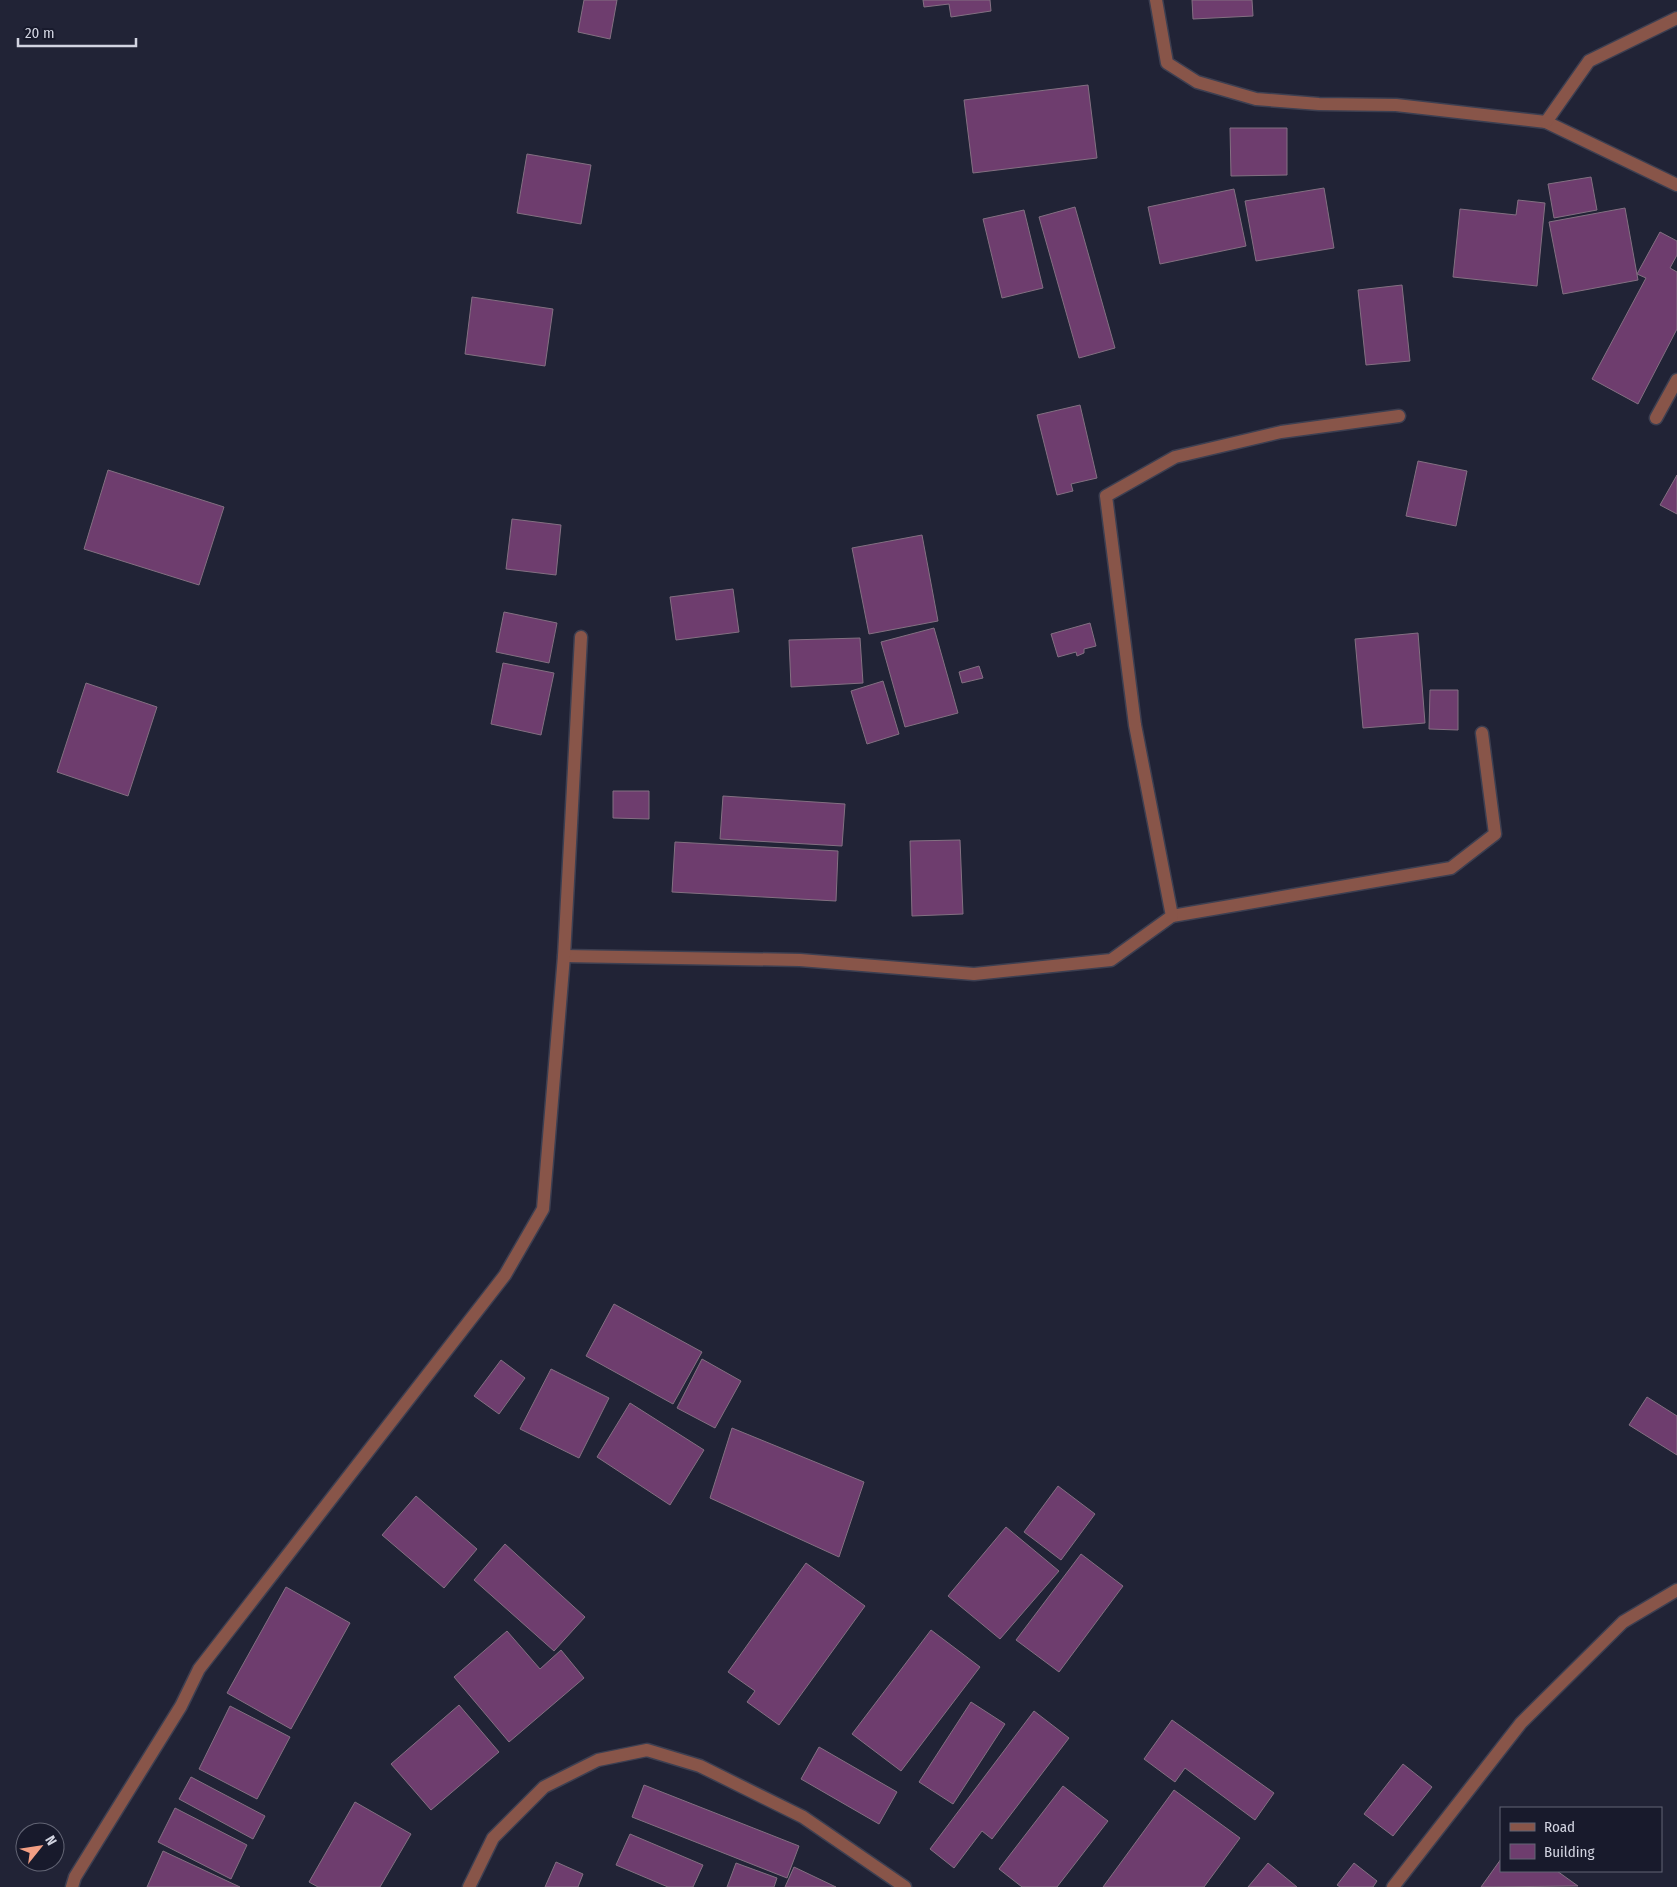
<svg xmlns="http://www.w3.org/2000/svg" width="1677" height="1887" font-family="'Fira Sans Condensed',sans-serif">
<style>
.building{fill:#6e3d6e;stroke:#837082}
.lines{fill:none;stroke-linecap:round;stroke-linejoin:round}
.street-casing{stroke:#3d3f51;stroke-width:15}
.street{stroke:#885549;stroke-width:12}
</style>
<rect width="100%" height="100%" fill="#212336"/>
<g class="building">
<path d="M 584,0 L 617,0 L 610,39 L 578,32 Z"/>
<path d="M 923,0 L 990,0 L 991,11 L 951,17 L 949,4 L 924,7 Z"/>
<path d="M 1192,0 L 1252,0 L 1253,16 L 1193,19 Z"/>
<path d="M 1088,85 L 1097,158 L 973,173 L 964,100 Z"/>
<path d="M 1230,128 L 1287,128 L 1287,175 L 1231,176 Z"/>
<path d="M 527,154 L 591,165 L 581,224 L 517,213 Z"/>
<path d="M 1591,177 L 1597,210 L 1554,218 L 1548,184 Z"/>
<path d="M 1324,188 L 1334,248 L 1256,261 L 1245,201 Z"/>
<path d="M 1234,189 L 1246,246 L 1160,264 L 1148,207 Z"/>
<path d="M 1518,200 L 1545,203 L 1537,286 L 1453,277 L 1460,209 L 1516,215 Z"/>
<path d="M 1075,207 L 1115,348 L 1079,358 L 1039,217 Z"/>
<path d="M 1625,208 L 1638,280 L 1563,294 L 1549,222 Z"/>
<path d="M 1024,210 L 1043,288 L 1002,298 L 983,219 Z"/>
<path d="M 1660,232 L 1677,241 L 1677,255 L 1670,268 L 1677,272 L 1677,329 L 1638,404 L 1592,379 L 1646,278 L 1637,274 Z"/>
<path d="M 1402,285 L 1410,361 L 1366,365 L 1358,290 Z"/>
<path d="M 472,297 L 553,309 L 545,366 L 465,354 Z"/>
<path d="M 1080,405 L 1097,478 L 1071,484 L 1073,491 L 1057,495 L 1037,415 Z"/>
<path d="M 1418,461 L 1467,471 L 1456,526 L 1406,516 Z"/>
<path d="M 108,470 L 224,507 L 199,585 L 84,549 Z"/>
<path d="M 1677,475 L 1677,514 L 1660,505 Z"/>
<path d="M 512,519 L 561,525 L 556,575 L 506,569 Z"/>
<path d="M 922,535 L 938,621 L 869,634 L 852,548 Z"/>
<path d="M 733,589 L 739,632 L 676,640 L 670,597 Z"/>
<path d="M 504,612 L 557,623 L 549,663 L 496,652 Z"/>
<path d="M 1090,623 L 1096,646 L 1084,649 L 1084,653 L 1077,656 L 1076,652 L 1058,657 L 1051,634 Z"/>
<path d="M 934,628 L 958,713 L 905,727 L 881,642 Z"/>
<path d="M 1418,633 L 1425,723 L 1363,728 L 1355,639 Z"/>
<path d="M 860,638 L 863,683 L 791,687 L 789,640 Z"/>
<path d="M 503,663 L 554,673 L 541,735 L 491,724 Z"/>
<path d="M 979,666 L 983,678 L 962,683 L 959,672 Z"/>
<path d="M 883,681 L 899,734 L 867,744 L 851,691 Z"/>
<path d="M 86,683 L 157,707 L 128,796 L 57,772 Z"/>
<path d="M 1430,690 L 1458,690 L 1458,730 L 1429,729 Z"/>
<path d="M 613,791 L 649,791 L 649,819 L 613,818 Z"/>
<path d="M 723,796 L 845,804 L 842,846 L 720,839 Z"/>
<path d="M 960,840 L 963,914 L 912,916 L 910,841 Z"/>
<path d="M 675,842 L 838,851 L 836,901 L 672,892 Z"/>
<path d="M 614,1304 L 702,1352 L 673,1404 L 586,1356 Z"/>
<path d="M 702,1359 L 741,1381 L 715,1428 L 677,1408 Z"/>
<path d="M 501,1360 L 525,1378 L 499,1414 L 474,1396 Z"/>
<path d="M 551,1369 L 609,1398 L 579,1458 L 520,1429 Z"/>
<path d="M 1647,1397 L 1677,1416 L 1677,1455 L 1629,1425 Z"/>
<path d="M 630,1403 L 704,1450 L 670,1505 L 597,1457 Z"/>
<path d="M 732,1428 L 864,1482 L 839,1557 L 710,1498 Z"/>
<path d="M 1058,1486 L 1095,1514 L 1061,1560 L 1024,1532 Z"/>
<path d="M 416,1496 L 477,1549 L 444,1588 L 382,1535 Z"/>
<path d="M 1006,1527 L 1059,1571 L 1000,1639 L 948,1596 Z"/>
<path d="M 505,1544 L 585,1617 L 554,1651 L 474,1580 Z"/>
<path d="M 1081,1554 L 1123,1586 L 1059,1672 L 1016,1640 Z"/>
<path d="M 806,1563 L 865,1606 L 779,1725 L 747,1702 L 755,1691 L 728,1672 Z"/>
<path d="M 286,1587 L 350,1623 L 291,1729 L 227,1693 Z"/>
<path d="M 931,1630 L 980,1667 L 901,1771 L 852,1734 Z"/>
<path d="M 507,1631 L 540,1669 L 561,1650 L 584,1678 L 509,1742 L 454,1677 Z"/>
<path d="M 971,1702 L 1005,1724 L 953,1804 L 919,1782 Z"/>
<path d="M 459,1705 L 499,1752 L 431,1810 L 391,1764 Z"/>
<path d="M 230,1706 L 290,1737 L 257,1799 L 199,1769 Z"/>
<path d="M 1034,1711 L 1069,1738 L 992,1839 L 982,1831 L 954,1868 L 930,1849 Z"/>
<path d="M 1172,1720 L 1274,1793 L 1255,1820 L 1185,1768 L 1175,1782 L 1144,1759 Z"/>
<path d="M 819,1747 L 897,1792 L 879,1824 L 801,1779 Z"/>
<path d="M 1403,1764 L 1432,1787 L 1393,1836 L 1364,1814 Z"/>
<path d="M 191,1777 L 265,1816 L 253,1839 L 179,1799 Z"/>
<path d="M 644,1785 L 799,1846 L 787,1878 L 632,1817 Z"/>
<path d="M 1063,1786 L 1108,1821 L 1057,1887 L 1022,1887 L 999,1869 Z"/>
<path d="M 1174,1790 L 1240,1838 L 1204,1887 L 1103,1887 Z"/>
<path d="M 355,1802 L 411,1834 L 380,1887 L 318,1887 L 309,1882 Z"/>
<path d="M 175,1808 L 247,1845 L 231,1879 L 158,1842 Z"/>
<path d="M 630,1834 L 703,1865 L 693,1887 L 668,1887 L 616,1865 Z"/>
<path d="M 163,1851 L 240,1887 L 147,1887 Z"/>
<path d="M 1501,1859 L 1501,1871 L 1557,1871 L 1578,1886 L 1481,1887 Z"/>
<path d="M 556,1862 L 583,1874 L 578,1887 L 545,1887 Z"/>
<path d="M 736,1863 L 777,1878 L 774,1887 L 727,1887 Z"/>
<path d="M 1268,1863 L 1297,1887 L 1248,1887 Z"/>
<path d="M 1354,1863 L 1377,1881 L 1373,1887 L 1340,1887 L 1337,1885 Z"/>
<path d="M 794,1867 L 836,1887 L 785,1887 Z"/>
</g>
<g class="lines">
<g class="street-casing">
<g id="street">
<path d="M 1156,0 L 1167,63 L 1197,82 L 1256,99 L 1319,104 L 1396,105 L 1546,122 L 1677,185"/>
<path d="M 1546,122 L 1589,61 L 1677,18"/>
<path d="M 1656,418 L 1677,380"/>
<path d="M 1172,916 L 1451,868 L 1495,834 L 1482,733"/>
<path d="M 564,956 L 800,960 L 974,974 L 1111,960 L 1172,916 L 1135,725 L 1106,496 L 1175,457 L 1281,432 L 1399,416"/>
<path d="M 72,1887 L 75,1877 L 181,1706 L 199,1669 L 505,1275 L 543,1209 L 564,956 L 581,637"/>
<path d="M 469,1887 L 493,1838 L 544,1787 L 598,1760 L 647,1750 L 700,1766 L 803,1817 L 905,1887"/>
<path d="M 1393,1887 L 1521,1723 L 1623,1622 L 1677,1590"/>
</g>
</g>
<use href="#street" class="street"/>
</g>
<rect x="1500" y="1807" width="162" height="65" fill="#181a2c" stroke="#626474"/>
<rect x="1510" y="1823" width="25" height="8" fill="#885549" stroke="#626474"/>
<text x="1544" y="1832" font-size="15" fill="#d2d4e1">Road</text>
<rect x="1510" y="1844" width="25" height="15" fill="#6e3d6e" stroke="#626474"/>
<text x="1544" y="1857" font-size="15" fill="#d2d4e1">Building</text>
<g transform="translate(40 1847) rotate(60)"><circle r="24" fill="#181a2c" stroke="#626474"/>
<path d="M0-4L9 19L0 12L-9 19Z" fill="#f39f84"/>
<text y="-8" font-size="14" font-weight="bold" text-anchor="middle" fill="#d2d4e1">N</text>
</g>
<path d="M18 38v8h118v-8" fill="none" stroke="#d2d4e1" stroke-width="2.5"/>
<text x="25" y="38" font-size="15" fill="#d2d4e1" stroke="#181a2c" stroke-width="4" paint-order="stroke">20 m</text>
</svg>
